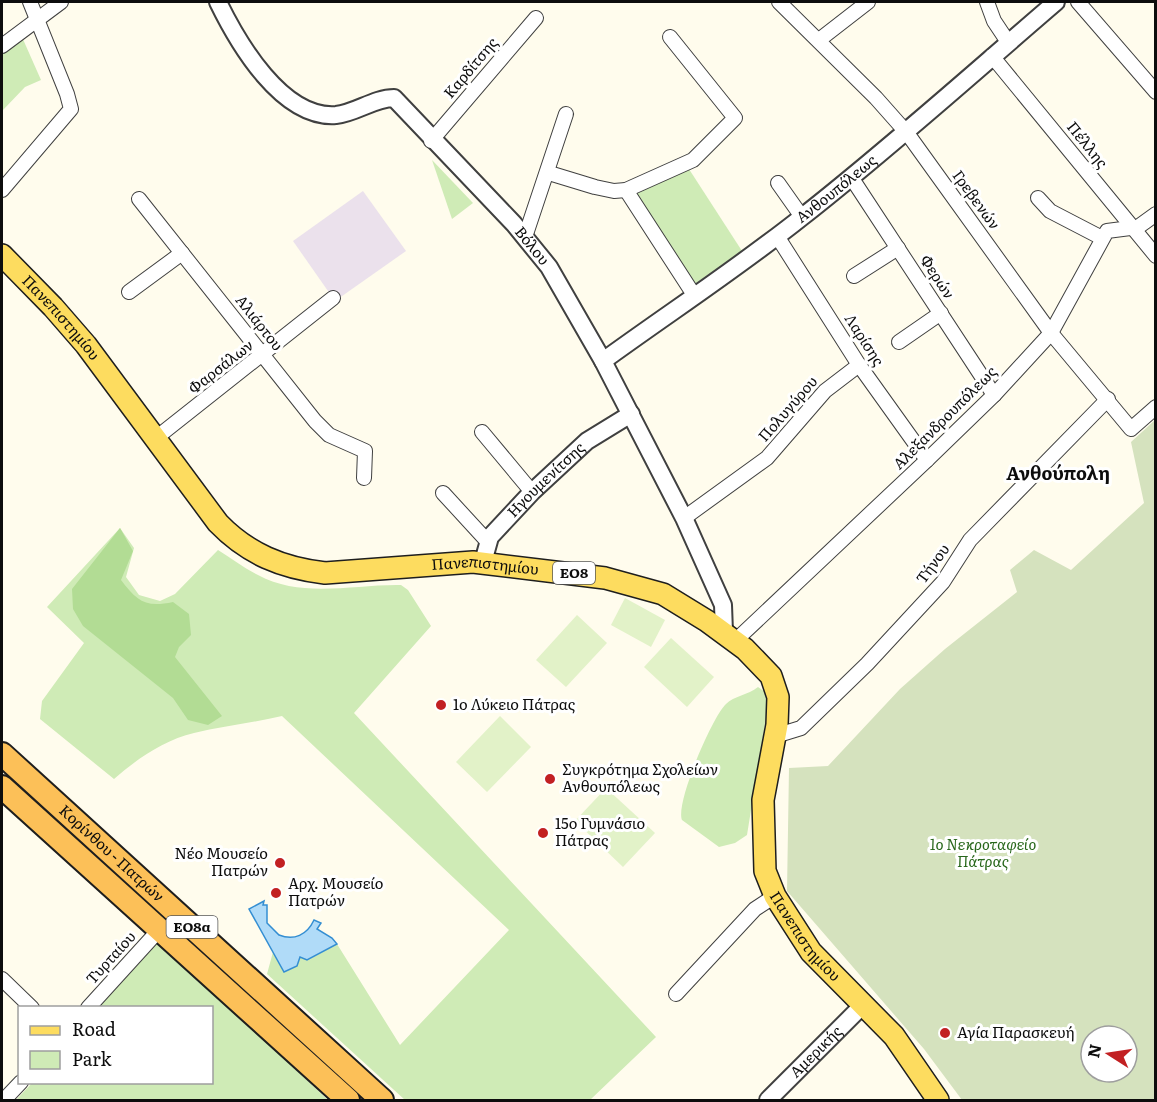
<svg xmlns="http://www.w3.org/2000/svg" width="1157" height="1102" font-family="Literata,serif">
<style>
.industrial{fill:#ebe1ec}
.green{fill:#cfebb6}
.forest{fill:#b2dc94}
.cemetery{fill:#d5e2be;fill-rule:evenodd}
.pitch{fill:#e2f2c8}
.water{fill:#b0dbf8;stroke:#348ed2;stroke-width:1.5}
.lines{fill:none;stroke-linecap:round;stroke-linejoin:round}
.minor-casing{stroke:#404040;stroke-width:16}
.tertiary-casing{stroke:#404040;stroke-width:20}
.primary-casing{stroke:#1e1e1e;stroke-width:24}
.trunk-casing{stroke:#1e1e1e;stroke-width:26}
.minor{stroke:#fff;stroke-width:14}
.tertiary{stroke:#fff;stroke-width:16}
.primary{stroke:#fddc5f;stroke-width:21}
.trunk{stroke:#fcc058;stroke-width:22}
.poi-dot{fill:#c22022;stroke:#fff;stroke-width:2}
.labels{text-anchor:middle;stroke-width:6;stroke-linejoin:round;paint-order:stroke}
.shield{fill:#fff;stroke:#565656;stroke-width:1.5}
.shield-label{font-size:14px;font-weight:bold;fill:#0d0d0d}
.street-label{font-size:15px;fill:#0d0d0d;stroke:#fff}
.poi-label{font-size:15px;fill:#0d0d0d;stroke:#fff;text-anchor:start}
.park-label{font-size:15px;font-style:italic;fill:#28671b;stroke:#fff}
.quarter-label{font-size:18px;font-weight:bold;fill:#0d0d0d;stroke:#fff}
</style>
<rect width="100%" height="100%" fill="#fffced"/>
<path class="industrial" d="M 363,191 L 406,251 L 335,301 L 293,241 Z"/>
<g class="green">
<path d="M 22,37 L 41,80 L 25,87 L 3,110 L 2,52 Z"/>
<path d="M 432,160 L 473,203 L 452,219 Z"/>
<path d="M 687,166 L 742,251 L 692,286 L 633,192 Z"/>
<path d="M 120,528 L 134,548 L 126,577 L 139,595 L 160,601 L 175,594 L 218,550 C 231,558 244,568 258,575 C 302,599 354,584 401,585 L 408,590 L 431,626 L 354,713 L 656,1037 L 590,1100 L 405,1100 L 267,974 L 273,952 L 284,972 L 300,957 L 308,960 L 337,944 L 400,1045 L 509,930 L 282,716 C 252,723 223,726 194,733 C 164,740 137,759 114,779 L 40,719 L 42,701 L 84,643 L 47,607 Z"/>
<path d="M 758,687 L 765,692 L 768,705 L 747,835 L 735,843 L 719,847 L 682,820 C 675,804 712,717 726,704 C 734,696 748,695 758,687 Z"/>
<path d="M 159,941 L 328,1100 L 16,1100 L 32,1083 L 212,1082 L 212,1008 L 99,1007 Z"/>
</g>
<path class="forest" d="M 120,528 L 133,551 L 121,580 C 137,601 145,608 173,602 L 189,614 L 191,635 L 179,647 L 175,657 L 222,716 L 208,725 L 188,720 L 173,698 L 83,626 L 73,609 L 72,589 Z"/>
<path class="cemetery" d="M 1155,420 L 1155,1100 L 962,1100 L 924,1049 L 787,891 L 789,768 L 828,766 L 900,689 L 945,649 L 1017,592 L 1010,570 L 1034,550 L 1071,570 L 1144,503 L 1131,442 ZM 1091,1036 L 1127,1036 L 1127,1072 L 1091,1072 Z"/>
<g class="pitch">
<path d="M 625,598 L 665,620 L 651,647 L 611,625 Z"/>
<path d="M 577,615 L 607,643 L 566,687 L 536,660 Z"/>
<path d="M 671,638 L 714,677 L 687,707 L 644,667 Z"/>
<path d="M 500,716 L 531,747 L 487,792 L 456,762 Z"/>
<path d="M 606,788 L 655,833 L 623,867 L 575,821 Z"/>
</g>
<path class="water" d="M 264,901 L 263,905 L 267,905 L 267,923 L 279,935 C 294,941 307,935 314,920 L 321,923 L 317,929 L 332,938 L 337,944 L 307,960 L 300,957 L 297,966 L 284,972 L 249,909 Z"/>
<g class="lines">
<g class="minor-casing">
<g id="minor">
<path d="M 779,2 L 876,98 L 907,133 L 1051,333 L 1131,429 L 1156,407"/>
<path d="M 987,2 L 994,21 L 1008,42"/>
<path d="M 1078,2 L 1156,92"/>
<path d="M 819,40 L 868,2"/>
<path d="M 2,46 L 61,2"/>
<path d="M 992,56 L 1156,256"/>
<path d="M 431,141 L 536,18"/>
<path d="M 549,173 L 595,187 L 614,191 L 626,190 L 693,160 L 735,118 L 670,37"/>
<path d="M 851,177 L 994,395"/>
<path d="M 778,183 L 802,217"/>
<path d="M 2,190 L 71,109 L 67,94 L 30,2"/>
<path d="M 626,190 L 694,295"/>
<path d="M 1038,198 L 1050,211 L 1102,238"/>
<path d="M 139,199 L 315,421 L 329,435 L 365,451 L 364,478"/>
<path d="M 777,236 L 859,365 L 927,460"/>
<path d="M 525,237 L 566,114"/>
<path d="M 854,276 L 898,248"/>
<path d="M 129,292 L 182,253"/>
<path d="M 899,342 L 941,313"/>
<path d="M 482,432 L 532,492"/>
<path d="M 156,438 L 333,298"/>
<path d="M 443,493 L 488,542"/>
<path d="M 684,518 L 767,458 L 825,391 L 859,365"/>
<path d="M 735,641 L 927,460 L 994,395 L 1051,333 L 1107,231 L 1138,227 L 1156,214"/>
<path d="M 775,736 L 801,728 L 867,664 L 943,582 L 970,540 L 1108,399"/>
<path d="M 2,979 L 32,1008"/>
<path d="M 676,994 L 755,909 L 775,896"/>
<path d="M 88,1008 L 159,930"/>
<path d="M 4,1100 L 21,1082"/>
</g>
</g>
<g class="tertiary-casing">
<g id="tertiary">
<path id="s1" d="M 218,2 C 238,43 282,119 336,115 C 356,113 374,98 394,98 L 514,224 L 549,267 L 603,361 L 684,518 L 723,605 L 724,632"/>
<path id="s2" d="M 603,361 C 669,313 738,268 802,217 C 890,148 972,74 1056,2"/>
<path id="s3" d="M 483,562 L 490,537 L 532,492 L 587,441 L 631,414"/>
<path id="s4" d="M 768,1100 L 863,1005"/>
</g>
</g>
<g class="primary-casing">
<g id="primary">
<path id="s5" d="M 2,255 L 53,307 L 86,345 L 218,523 C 248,554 282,568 325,573 L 473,562 L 605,578 L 663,594 L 707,621 L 745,649 L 771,676 L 778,697 L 777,725 L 763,800 L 765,871 L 775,896 L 811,952 L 894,1036 L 938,1100"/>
</g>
</g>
<g class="trunk-casing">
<g id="trunk">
<path id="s6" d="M 2,754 L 382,1100"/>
<path d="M 2,787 L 348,1100"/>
</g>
</g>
<use href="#minor" class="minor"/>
<use href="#tertiary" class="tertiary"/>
<use href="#primary" class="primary"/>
<use href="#trunk" class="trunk"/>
</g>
<g class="poi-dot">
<circle cx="441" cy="705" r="6"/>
<circle cx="550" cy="779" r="6"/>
<circle cx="543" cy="833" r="6"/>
<circle cx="280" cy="863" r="6"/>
<circle cx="276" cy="893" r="6"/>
<circle cx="945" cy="1033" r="6"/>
</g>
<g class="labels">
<g class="shield">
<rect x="553" y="562" width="42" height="22" rx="4.5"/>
<rect x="166.5" y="916" width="51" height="22" rx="4.5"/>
</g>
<g class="shield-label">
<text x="574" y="578">ΕΟ8</text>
<text x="192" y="932">ΕΟ8α</text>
</g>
<g class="street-label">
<text transform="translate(471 68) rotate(-50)" y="5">Καρδίτσης</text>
<text transform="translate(1087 145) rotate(51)" y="5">Πέλλης</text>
<text dy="5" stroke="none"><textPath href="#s2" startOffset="290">Ανθουπόλεως</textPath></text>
<text transform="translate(976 200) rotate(54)" y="5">Γρεβενών</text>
<text dy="5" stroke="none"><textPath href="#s1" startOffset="435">Βόλου</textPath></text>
<text transform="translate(937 277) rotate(57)" y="5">Φερών</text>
<text dy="5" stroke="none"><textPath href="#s5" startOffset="86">Πανεπιστημίου</textPath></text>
<text transform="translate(259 323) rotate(52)" y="5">Αλιάρτου</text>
<text transform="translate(864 340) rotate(57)" y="5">Λαρίσης</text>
<text transform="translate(221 367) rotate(-38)" y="5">Φαρσάλων</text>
<text transform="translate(788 409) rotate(-49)" y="5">Πολυγύρου</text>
<text transform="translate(945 418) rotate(-45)" y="5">Αλεξανδρουπόλεως</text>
<text dy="5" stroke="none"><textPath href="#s3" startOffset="106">Ηγουμενίτσης</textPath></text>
<text transform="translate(933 564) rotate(-54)" y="5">Τήνου</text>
<text dy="5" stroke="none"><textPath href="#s5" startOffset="626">Πανεπιστημίου</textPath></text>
<text dy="5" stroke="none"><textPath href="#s6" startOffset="148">Κορίνθου - Πατρών</textPath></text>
<text dy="5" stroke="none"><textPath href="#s5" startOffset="1218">Πανεπιστημίου</textPath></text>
<text transform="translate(111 958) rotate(-48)" y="5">Τυρταίου</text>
<text dy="5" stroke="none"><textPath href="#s4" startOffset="68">Αμερικής</textPath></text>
</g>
<g class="poi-label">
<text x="453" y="710">1ο Λύκειο Πάτρας</text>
<text x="562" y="775">Συγκρότημα Σχολείων<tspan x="562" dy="17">Ανθουπόλεως</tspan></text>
<text x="555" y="829">15ο Γυμνάσιο<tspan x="555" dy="17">Πάτρας</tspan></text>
<text x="268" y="859" text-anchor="end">Νέο Μουσείο<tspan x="268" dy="17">Πατρών</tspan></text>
<text x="288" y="889">Αρχ. Μουσείο<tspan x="288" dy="17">Πατρών</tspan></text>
<text x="957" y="1038">Αγία Παρασκευή</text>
</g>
<g class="park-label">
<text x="983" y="850">1o Νεκροταφείο<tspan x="983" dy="17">Πάτρας</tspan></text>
</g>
<g class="quarter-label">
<text x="1058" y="480">Ανθούπολη</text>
</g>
</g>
<rect width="1157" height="1102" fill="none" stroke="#0d0d0d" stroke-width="6"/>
<rect x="18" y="1006" width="195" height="78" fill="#ffffff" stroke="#9e9e9e" stroke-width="1.5"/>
<rect x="30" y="1026" width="30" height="9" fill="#fddc5f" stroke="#9e9e9e" stroke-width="1.5"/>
<text x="72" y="1036" font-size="18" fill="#0d0d0d">Road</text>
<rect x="30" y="1051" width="30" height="18" fill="#cfebb6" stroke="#9e9e9e" stroke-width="1.5"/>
<text x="72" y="1066" font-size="18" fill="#0d0d0d">Park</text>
<g transform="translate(1109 1054) rotate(282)"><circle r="28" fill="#ffffff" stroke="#9e9e9e" stroke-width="1.5"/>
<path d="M0-4.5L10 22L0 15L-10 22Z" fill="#c22022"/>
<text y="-9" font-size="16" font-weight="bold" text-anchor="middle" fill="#0d0d0d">N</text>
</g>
</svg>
